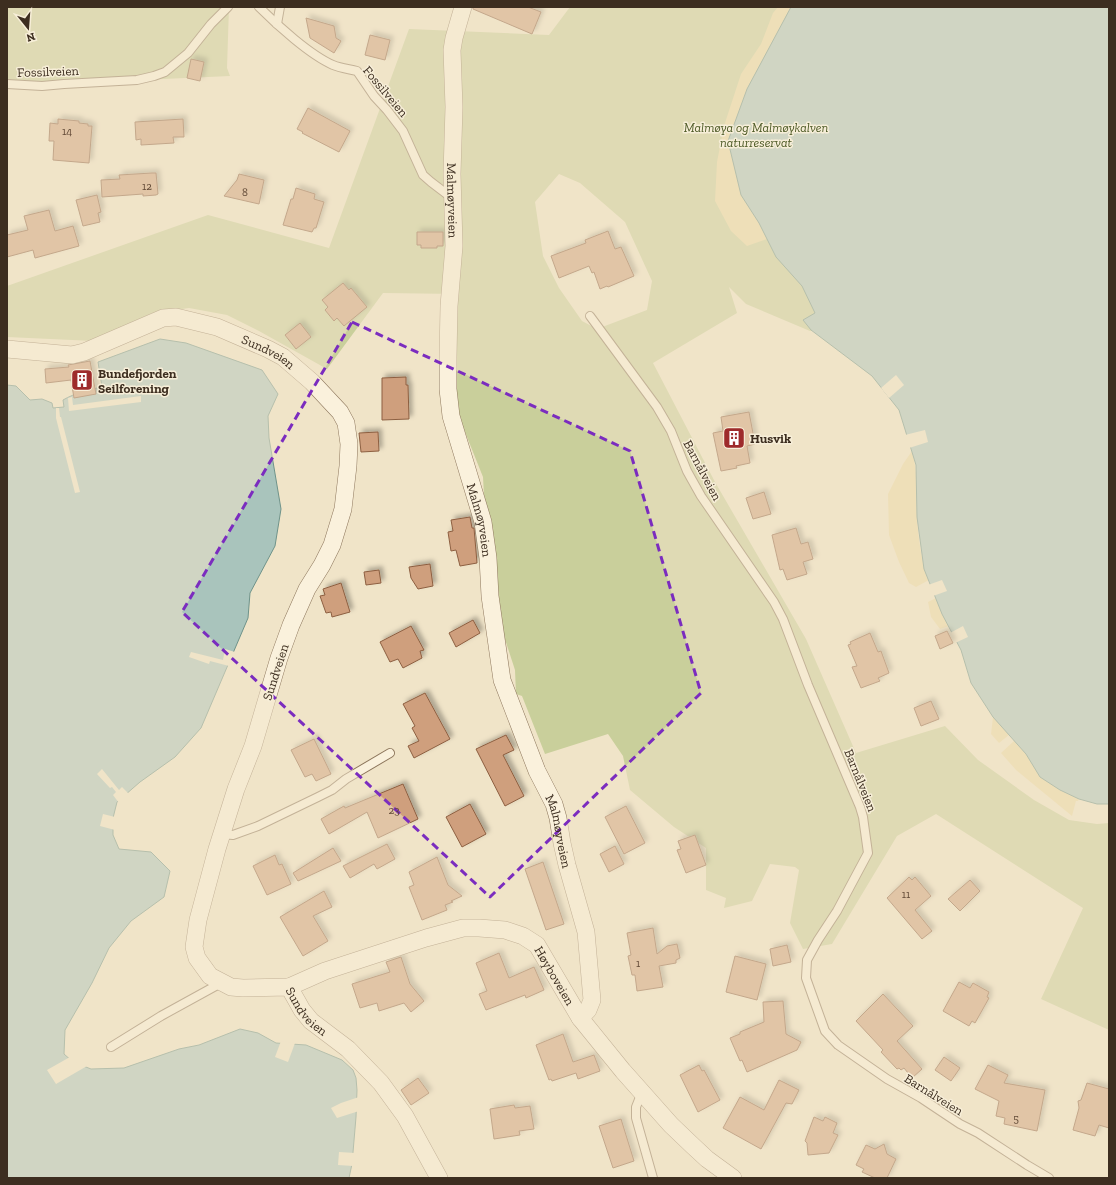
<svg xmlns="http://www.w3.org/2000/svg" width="1116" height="1185" font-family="'Zilla Slab',serif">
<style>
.green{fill:#c9cf9b;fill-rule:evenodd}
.sand{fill:#ecd9a5}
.water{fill:#a9c4bc;stroke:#6f938a}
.pier{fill:#f0e4c8}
.building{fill:#cf9f7d;stroke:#8d5f41;filter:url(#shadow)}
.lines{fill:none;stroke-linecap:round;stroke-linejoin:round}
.lane-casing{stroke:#8d765c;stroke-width:10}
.street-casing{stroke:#8d765c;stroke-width:18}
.lane{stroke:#faf1dc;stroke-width:8}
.street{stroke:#faf1dc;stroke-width:17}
.marked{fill:none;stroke:#7b2cbf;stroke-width:3;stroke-dasharray:8 5;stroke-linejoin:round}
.labels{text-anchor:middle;stroke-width:3;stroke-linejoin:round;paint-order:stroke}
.number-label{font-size:11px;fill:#624a37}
.street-label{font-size:13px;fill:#3d2e20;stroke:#f7eed8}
.park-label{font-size:13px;font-style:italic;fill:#4d5a26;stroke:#f7eed8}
.poi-label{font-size:13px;font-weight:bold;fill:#3d2e20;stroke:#f7eed8;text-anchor:start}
</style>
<defs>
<filter id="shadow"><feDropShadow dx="3.5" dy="-3.5" stdDeviation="2" flood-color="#0004"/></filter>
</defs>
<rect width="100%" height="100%" fill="#f0e4c8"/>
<g class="green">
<path d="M 7,7 L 229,7 L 227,68 L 230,76 L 7,86 Z"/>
<path d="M 570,7 L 1109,7 L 814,331 L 810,331 L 746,304 L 729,287 L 737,313 L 653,363 L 715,482 L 806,639 L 856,753 L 945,726 L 978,760 L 1034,800 L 1069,820 L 1097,824 L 1109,823 L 1109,1030 L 1041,999 L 1083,908 L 936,814 L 897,836 L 832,944 L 803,949 L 790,923 L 799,870 L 795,867 L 770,864 L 752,901 L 724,908 L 726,898 L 706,890 L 706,848 L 674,827 L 630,790 L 623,756 L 608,734 L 545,754 L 522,696 L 516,694 L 515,670 L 501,627 L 494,542 L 484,495 L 483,477 L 459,417 L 456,383 L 455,335 L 458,294 L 383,293 L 327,369 L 259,331 L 227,315 L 189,308 L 152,313 L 94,341 L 7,337 L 7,286 L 208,215 L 329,248 L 409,29 L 549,35 ZM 559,174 L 580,183 L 625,222 L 652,281 L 647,310 L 597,329 L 582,321 L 559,288 L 543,256 L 535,202 Z"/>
</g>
<g class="sand">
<path d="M 778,7 L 791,7 L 747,89 L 759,223 L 767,239 L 747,246 L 731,231 L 715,201 L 717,162 L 724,126 L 741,74 L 761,44 L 773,13 Z"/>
<path d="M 912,451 C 918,472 916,494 917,516 C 918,536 921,562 929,580 L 916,587 L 909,583 L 899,562 L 889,535 L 888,494 L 903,464 Z"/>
<path d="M 936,598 L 949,626 L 940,629 L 931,617 L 928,602 Z"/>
<path d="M 993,717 L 1009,735 L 999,743 L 991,734 Z"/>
<path d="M 1014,741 L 1026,754 L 1040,777 L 1060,790 L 1079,799 L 1078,801 L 1076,801 L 1072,816 L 1016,770 L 1001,753 Z"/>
</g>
<g class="water">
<path d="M 791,7 L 1109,7 L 1109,804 L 1097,804 L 1079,799 L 1060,790 L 1040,777 L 1026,754 L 993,717 L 971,683 L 961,650 L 942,614 L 924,569 L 917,517 L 916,465 L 899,410 L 872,376 L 811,330 L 803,320 L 815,313 L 802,286 L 776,257 L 759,223 L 741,195 L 728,141 L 747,89 Z"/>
<path d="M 160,339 L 186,343 L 262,370 L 278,394 L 268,416 L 269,438 L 281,509 L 275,546 L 250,593 L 248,618 L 201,728 L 175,757 L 140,782 L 117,802 L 113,818 L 113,835 L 119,849 L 151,852 L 170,871 L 164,897 L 131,921 L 109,948 L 92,983 L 65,1030 L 64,1054 L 73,1062 L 91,1069 L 124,1068 L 179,1049 L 199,1045 L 240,1029 L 258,1033 L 276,1043 L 306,1045 L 342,1060 L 353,1070 L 356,1078 L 357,1090 L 356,1117 L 352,1164 L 349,1178 L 7,1178 L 7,385 L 16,386 L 30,400 L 42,399 L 52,403 L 53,408 L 64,407 L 63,400 C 75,393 88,390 102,387 L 98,362 Z"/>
</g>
<g class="pier">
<path d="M 896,375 L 904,385 L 889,398 L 881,388 Z"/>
<path d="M 141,396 L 141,402 L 69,411 L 68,398 L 72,397 L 73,405 Z"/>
<path d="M 56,408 L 59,408 L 60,417 L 61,417 L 80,492 L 75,493 L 56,418 Z"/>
<path d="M 925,430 L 928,442 L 909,448 L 905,435 Z"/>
<path d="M 942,580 L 947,591 L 933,596 L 928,585 Z"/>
<path d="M 963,626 L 968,637 L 955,643 L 950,633 Z"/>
<path d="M 225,649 L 235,652 L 229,666 L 210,661 L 209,664 L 189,657 L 191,652 L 223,660 Z"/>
<path d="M 102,769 L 119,790 L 122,787 L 129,794 L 119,803 L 113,795 L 116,792 L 112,787 L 110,788 L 97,774 Z"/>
<path d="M 103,814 L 115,817 L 115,830 L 100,826 Z"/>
<path d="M 281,1041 L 295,1043 L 288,1062 L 275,1057 Z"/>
<path d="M 70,1057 L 74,1061 L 87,1066 L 56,1084 L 47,1070 Z"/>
<path d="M 359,1097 L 359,1111 L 337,1118 L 331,1108 L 341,1103 Z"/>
<path d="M 339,1152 L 355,1153 L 353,1166 L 338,1165 Z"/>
</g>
<g class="building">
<path d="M 473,7 L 528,7 L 541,12 L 532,34 L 473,9 Z"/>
<path d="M 306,18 L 334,26 L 336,38 L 341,41 L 334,53 L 310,38 Z"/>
<path d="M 370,35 L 390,40 L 385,60 L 365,55 Z"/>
<path d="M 191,59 L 204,62 L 200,81 L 187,78 Z"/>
<path d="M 308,108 L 350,131 L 339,152 L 302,133 L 303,132 L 297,129 Z"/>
<path d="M 58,119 L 79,121 L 79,123 L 88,124 L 88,126 L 92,126 L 89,163 L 53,160 L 54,141 L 49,141 L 50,123 L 58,124 Z"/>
<path d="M 183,119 L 184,137 L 173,137 L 174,143 L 141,145 L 141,139 L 136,140 L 135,122 Z"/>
<path d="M 152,173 L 156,173 L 158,194 L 156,195 L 143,196 L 143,194 L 102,197 L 101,180 L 120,179 L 119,175 Z"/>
<path d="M 239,174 L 264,180 L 259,204 L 224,196 L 237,180 Z"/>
<path d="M 296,188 L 315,194 L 314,199 L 324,202 L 316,228 L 314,228 L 312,232 L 283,225 L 291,199 L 293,199 Z"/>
<path d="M 97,195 L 101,212 L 98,213 L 100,222 L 83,226 L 76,200 Z"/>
<path d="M 49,210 L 55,231 L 73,226 L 79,246 L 35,258 L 33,250 L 7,257 L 7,235 L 28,230 L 24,216 Z"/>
<path d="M 608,231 L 615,249 L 621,247 L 634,276 L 608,287 L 607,286 L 600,289 L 594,272 L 592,273 L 589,266 L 559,278 L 551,256 L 586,243 L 585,240 Z"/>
<path d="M 417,232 L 443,232 L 443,246 L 437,246 L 437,248 L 421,248 L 421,245 L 417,245 Z"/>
<path d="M 343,283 L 349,290 L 351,288 L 367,307 L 344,326 L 337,318 L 334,321 L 325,310 L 328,307 L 322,300 Z"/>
<path d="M 300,323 L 311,337 L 296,349 L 285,335 Z"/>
<path d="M 90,361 L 96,394 L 74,398 L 71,380 L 46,383 L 45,369 L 69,367 L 68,365 Z"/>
<path d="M 406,377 L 406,385 L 408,385 L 409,419 L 382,420 L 382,378 Z"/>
<path d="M 749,412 L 755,444 L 747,446 L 750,463 L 736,466 L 737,468 L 721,471 L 713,433 L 723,431 L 721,417 Z"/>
<path d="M 378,432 L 379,451 L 361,452 L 359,433 Z"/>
<path d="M 764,492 L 771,514 L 753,519 L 746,498 Z"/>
<path d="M 470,517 L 472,528 L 474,528 L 477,563 L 460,566 L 456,550 L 451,551 L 448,532 L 453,531 L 451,520 Z"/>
<path d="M 796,528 L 801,544 L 808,542 L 813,559 L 803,562 L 807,574 L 787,580 L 783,569 L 780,570 L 772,535 Z"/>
<path d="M 430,564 L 433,586 L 418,589 L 411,578 L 409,567 Z"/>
<path d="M 379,570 L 381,583 L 366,585 L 364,572 Z"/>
<path d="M 341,583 L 350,612 L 332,617 L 331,612 L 326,613 L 320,596 L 325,595 L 323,589 Z"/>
<path d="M 473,620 L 480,633 L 456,647 L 449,633 Z"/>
<path d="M 411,626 L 424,650 L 420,651 L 422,658 L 403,668 L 398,659 L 390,662 L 380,642 Z"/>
<path d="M 947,631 L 953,643 L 940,649 L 935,636 Z"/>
<path d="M 870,633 L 878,652 L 881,651 L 889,673 L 878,678 L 880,681 L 861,688 L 852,667 L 857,666 L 848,645 L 851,644 L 850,642 Z"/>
<path d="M 425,693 L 450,739 L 414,758 L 408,746 L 419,741 L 412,728 L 415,726 L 403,704 Z"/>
<path d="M 931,701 L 939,719 L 921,726 L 914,708 Z"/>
<path d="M 506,735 L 514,750 L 503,755 L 524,796 L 505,806 L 476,749 Z"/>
<path d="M 314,739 L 331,774 L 316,781 L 312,774 L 305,777 L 291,750 Z"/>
<path d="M 403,784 L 418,819 L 378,838 L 367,812 L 329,834 L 321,819 L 344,806 L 345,808 Z"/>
<path d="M 470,804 L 486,834 L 462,847 L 446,817 Z"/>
<path d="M 626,806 L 645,843 L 624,854 L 605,817 Z"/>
<path d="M 695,835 L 706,865 L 686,873 L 677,850 L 681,849 L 678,841 Z"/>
<path d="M 387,844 L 395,859 L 377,869 L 374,864 L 350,878 L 343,866 Z"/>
<path d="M 615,846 L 624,864 L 609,872 L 600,854 Z"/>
<path d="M 333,848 L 341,861 L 298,881 L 293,873 Z"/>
<path d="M 275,855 L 279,865 L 282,864 L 291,884 L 267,895 L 253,866 Z"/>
<path d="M 437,857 L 448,885 L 462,896 L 451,901 L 453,902 L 445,905 L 447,910 L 422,920 L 409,887 L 414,885 L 409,872 Z"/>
<path d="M 543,862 L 564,924 L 546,930 L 525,869 Z"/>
<path d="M 909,877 L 912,880 L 915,877 L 931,896 L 915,910 L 932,931 L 922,939 L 887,898 Z"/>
<path d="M 970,880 L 980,891 L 960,911 L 948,899 Z"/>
<path d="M 324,891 L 332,907 L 313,916 L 328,941 L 303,956 L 280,917 Z"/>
<path d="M 653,928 L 657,954 L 667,946 L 677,944 L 680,958 L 676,960 L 676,963 L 659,966 L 663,987 L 637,991 L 635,975 L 632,975 L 628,956 L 631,955 L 627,933 Z"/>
<path d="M 787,945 L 791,962 L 773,966 L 770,949 Z"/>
<path d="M 499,953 L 509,978 L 534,967 L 544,990 L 526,998 L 525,995 L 486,1010 L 479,994 L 487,991 L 476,963 Z"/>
<path d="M 735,956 L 766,964 L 757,1000 L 726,992 Z"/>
<path d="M 401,957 L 410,984 L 424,1001 L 411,1012 L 404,1003 L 379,1011 L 377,1003 L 360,1008 L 352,984 L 390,972 L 386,962 Z"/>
<path d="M 959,982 L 970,988 L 973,983 L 989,992 L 987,997 L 989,998 L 975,1023 L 972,1021 L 969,1026 L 943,1011 Z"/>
<path d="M 883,994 L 913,1026 L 897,1041 L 922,1069 L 912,1078 L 904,1068 L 901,1070 L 899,1068 L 897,1069 L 881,1052 L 883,1050 L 856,1021 Z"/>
<path d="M 783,1001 L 786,1034 L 801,1042 L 797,1050 L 747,1072 L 742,1060 L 740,1061 L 730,1038 L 740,1034 L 740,1032 L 764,1022 L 763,1002 Z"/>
<path d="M 563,1034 L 573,1062 L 594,1055 L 600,1071 L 578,1079 L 576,1073 L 552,1081 L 551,1079 L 549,1080 L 536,1045 Z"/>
<path d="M 944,1057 L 960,1068 L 951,1081 L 935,1070 Z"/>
<path d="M 699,1065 L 702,1071 L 704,1070 L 720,1100 L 698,1112 L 680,1075 Z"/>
<path d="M 988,1065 L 1008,1075 L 1004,1083 L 1045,1090 L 1037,1131 L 1004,1124 L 1005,1118 L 996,1116 L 999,1101 L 975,1089 Z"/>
<path d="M 418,1078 L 429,1093 L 411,1105 L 401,1090 Z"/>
<path d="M 779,1080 L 799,1090 L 792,1104 L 786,1103 L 761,1149 L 723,1128 L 740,1097 L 764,1110 Z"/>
<path d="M 1087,1083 L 1109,1089 L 1109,1128 L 1099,1125 L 1095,1136 L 1073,1130 L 1079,1108 L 1078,1101 L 1081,1100 Z"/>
<path d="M 514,1105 L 515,1108 L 530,1106 L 534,1129 L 519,1131 L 520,1135 L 494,1139 L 490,1109 Z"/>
<path d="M 814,1117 L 823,1121 L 825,1117 L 837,1123 L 833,1133 L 838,1135 L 829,1153 L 808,1155 L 807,1143 L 805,1141 Z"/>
<path d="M 621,1119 L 634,1161 L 613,1168 L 599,1126 Z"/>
<path d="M 884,1144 L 887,1154 L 896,1159 L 887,1178 L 875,1178 L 862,1172 L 864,1169 L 856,1165 L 866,1145 L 875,1149 Z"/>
</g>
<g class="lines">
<g class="lane-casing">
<g id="lane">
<path d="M 259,7 C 277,25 310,55 333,65 C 340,68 349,69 357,71 L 374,96 L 387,110 L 403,131 L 423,175 L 431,182 L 452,198"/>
<path d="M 277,24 L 280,7"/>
<path d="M 7,84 L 42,86 L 64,84 L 137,80 L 154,76 L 165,72 L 188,53 L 211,24 L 228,7"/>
<path d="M 590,316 L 657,407 L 671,431 L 687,471 L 701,496 L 774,602 L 783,619 L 808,685 L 860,807 L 863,817 L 868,853 L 837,911 L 818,940 L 807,960 L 806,978 L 825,1031 L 838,1045 L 887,1079 L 921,1098 L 960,1124 L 978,1133 L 1027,1165 L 1049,1178"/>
<path d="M 222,834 L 233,835 L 258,826 L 318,797 L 332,790 L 346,779 L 390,753"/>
<path d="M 111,1047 L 161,1016 L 221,983"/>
<path d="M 642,1092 L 636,1107 L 636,1118 L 653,1178"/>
</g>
</g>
<g class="street-casing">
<g id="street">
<path id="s1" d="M 463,7 L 454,38 L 452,50 L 454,107 L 452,174 L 454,246 L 449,306 L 448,357 L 448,389 L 451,416 L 483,522 L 488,558 L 490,596 L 502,680 L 537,771 L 554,804 L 558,818 L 562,843 L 567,865 L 586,932 L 592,1000 L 588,1010 L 580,1018"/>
<path id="s2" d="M 7,349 L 72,355 L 84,352 L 163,318 L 176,317 L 217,327 L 268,349 L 283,357 L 312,382 L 340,412 L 346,423 L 349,444 L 348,466 L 343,509 L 332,545 L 322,565 L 307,589 L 291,625 L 279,658 L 253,746 L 236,789 L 217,849 L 198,920 L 194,947 L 197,958 L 210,976 L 231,987 L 243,988 L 289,987 L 302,1010 L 311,1021 L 348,1049 L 381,1083 L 405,1116 L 439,1178"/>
<path id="s3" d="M 289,987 L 325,971 L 426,938 L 463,928 L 479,928 L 505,930 L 523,936 L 537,945 L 580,1018 L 623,1071 L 671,1125 L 693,1146 L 707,1159 L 733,1178"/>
</g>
</g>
<use href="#lane" class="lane"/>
<use href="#street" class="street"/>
</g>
<path d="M0 0H1116V1185H0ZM 352,322 L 630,451 L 701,693 L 490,897 L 182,612 Z" fill="#f0e4c8" fill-opacity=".55" fill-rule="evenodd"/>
<path class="marked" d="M 352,322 L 630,451 L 701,693 L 490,897 L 182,612 Z"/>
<defs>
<g id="building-square" transform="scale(1.15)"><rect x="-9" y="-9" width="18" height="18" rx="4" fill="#9e2a2b" stroke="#f7eed8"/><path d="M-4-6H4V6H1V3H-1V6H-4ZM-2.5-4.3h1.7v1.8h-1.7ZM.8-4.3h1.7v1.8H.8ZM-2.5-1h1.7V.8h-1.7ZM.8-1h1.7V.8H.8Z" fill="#fff"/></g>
</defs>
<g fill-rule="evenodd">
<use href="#building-square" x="82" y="380"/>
<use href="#building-square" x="734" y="438"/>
</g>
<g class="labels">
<g class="number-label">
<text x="67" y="135">14</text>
<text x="147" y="190">12</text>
<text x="245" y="196">8</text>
<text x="394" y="814">23</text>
<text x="906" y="898">11</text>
<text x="638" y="967">1</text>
<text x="1016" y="1122">5</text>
</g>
<g class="street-label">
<text transform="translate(48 71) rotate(-2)" y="5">Fossilveien</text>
<text transform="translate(386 91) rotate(50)" y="5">Fossilveien</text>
<text dy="5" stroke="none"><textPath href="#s1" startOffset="195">Malmøyveien</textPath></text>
<text dy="5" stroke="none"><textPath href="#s2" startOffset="276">Sundveien</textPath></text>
<text transform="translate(703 470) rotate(62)" y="5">Barnålveien</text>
<text dy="5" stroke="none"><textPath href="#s1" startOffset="519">Malmøyveien</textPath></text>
<text transform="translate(275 672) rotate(-72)" y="5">Sundveien</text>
<text transform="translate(861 780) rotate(68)" y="5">Barnålveien</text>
<text dy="5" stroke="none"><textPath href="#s1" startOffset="843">Malmøyveien</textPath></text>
<text dy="5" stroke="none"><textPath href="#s3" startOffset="297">Høyboveien</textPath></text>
<text dy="5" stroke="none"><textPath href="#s2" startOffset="1080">Sundveien</textPath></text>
<text transform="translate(934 1094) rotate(32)" y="5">Barnålveien</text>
</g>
<g class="park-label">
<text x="756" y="132">Malmøya og Malmøykalven<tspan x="756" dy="15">naturreservat</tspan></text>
</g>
<g class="poi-label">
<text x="98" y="378">Bundefjorden<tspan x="98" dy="15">Seilforening</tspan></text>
<text x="750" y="443">Husvik</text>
</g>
</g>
<rect width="1116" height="1185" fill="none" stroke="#3d2e20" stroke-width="16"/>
<g transform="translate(28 28) rotate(163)" stroke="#f7eed8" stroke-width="3" paint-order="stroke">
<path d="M0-3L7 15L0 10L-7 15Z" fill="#3d2e20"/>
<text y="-6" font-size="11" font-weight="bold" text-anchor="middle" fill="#3d2e20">N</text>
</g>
</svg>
